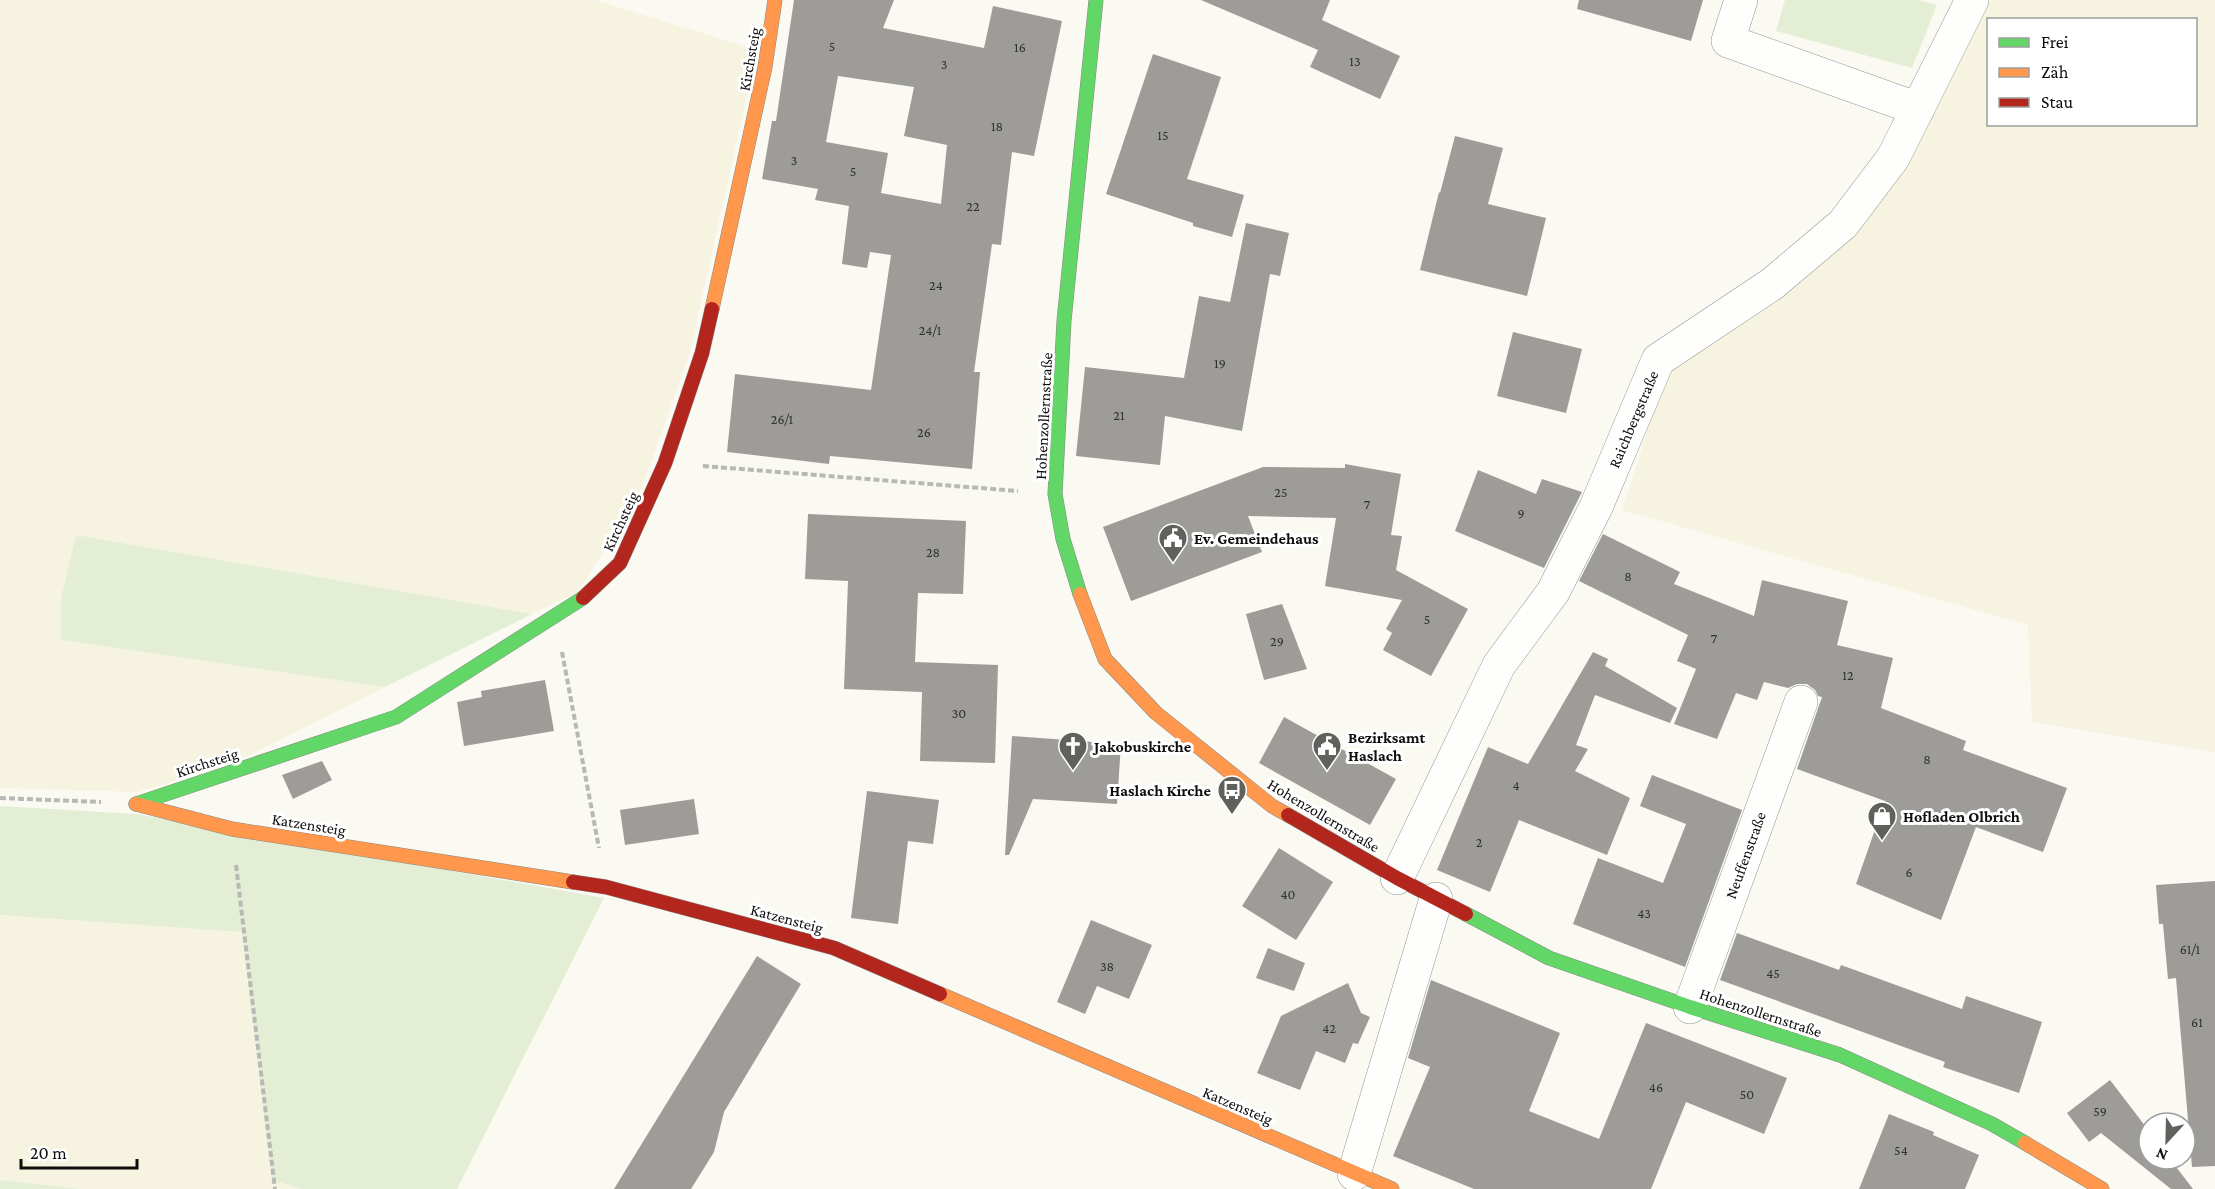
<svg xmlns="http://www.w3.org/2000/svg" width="2215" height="1189" font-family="'Crimson Pro',serif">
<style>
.farmland{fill:#f6f4e0;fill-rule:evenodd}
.green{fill:#e3eed4}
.building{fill:#9d9c98;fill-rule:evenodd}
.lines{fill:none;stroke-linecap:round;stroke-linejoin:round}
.street-casing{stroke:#949390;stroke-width:34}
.fast-casing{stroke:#8a8a87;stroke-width:15}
.slow-casing{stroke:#8a8a87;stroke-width:15}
.jam-casing{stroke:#8a8a87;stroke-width:15}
.path{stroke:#b8b8b6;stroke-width:4;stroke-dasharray:6 3;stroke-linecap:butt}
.street{stroke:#fefefd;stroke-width:33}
.fast{stroke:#63d668;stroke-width:14}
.slow{stroke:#ff974d;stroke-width:14}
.jam{stroke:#b3261e;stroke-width:14}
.labels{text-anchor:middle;stroke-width:6;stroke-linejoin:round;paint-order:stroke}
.number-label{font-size:14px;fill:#313130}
.street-label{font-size:16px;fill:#0d0d0d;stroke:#fff}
.poi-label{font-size:16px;font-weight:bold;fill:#0d0d0d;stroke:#fff;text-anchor:start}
</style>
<rect width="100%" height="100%" fill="#faf9f2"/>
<g class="farmland">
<path d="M 0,0 L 595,0 L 757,50 L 689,356 L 637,500 L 577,592 L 532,614 L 76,535 L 62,640 L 385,687 L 237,761 L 138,792 L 0,788 Z"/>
<path d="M 1984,0 L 2215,0 L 2215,752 L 2032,722 L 2028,625 L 1622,510 L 1670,363 L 1824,256 ZM 1988,20 L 2196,20 L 2196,124 L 1988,124 Z"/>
<path d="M 0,915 L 242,932 L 272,1180 L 302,1189 L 81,1189 L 0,1180 Z"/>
</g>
<g class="green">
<path d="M 1785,0 L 1918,0 L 1937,5 L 1912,68 L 1776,31 Z"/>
<path d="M 76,535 L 532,614 L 385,687 L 61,640 L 61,599 Z"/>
<path d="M 0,806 L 136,814 L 604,898 L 457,1189 L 302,1189 L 272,1180 L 242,932 L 0,915 Z"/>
<path d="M 0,1180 L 81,1189 L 0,1189 Z"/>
</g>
<g class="building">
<path d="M 794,0 L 894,0 L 883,28 L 984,48 L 993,6 L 1062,21 L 1034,156 L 1012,152 L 1001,245 L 992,244 L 974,372 L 980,372 L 972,469 L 830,456 L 829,464 L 727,452 L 735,374 L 871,390 L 891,255 L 870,252 L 867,268 L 842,264 L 849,206 L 815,200 L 818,189 L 762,179 L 772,121 L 776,121 ZM 838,76 L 914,87 L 904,136 L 947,145 L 941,204 L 881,193 L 888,153 L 826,142 Z"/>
<path d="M 1201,0 L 1330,0 L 1322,20 L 1400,56 L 1380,99 L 1310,67 L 1318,50 Z"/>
<path d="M 1579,0 L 1703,0 L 1691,41 L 1577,9 Z"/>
<path d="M 1153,54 L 1221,77 L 1187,179 L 1244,195 L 1232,237 L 1193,226 L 1193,223 L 1106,194 Z"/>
<path d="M 1455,136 L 1503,148 L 1488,204 L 1546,218 L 1527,296 L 1420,270 L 1439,192 L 1440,193 Z"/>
<path d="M 1246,223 L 1289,233 L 1280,276 L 1270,274 L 1242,431 L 1165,416 L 1160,465 L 1076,456 L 1085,367 L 1184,378 L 1199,296 L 1230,302 Z"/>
<path d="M 1513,332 L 1582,349 L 1566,413 L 1497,396 Z"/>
<path d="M 1345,464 L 1401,474 L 1391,535 L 1402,536 L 1396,570 L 1468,609 L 1431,676 L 1383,650 L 1392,633 L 1386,629 L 1402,600 L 1325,586 L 1336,518 L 1248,516 L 1262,552 L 1131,601 L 1103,527 L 1263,467 L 1345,468 Z"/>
<path d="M 1478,470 L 1536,494 L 1542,479 L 1582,492 L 1544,568 L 1455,531 Z"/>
<path d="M 808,514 L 966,521 L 963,594 L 918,593 L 915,662 L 998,665 L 995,763 L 920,761 L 922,692 L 844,689 L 848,581 L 805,579 Z"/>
<path d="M 1603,534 L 1680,572 L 1674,584 L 1754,616 L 1762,580 L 1848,601 L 1837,645 L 1893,658 L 1881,708 L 1966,741 L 1963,750 L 2067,788 L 2043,852 L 1976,827 L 1941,920 L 1856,884 L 1885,801 L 1797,769 L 1822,697 L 1818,696 L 1815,690 L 1807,684 L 1797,684 L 1788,688 L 1764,682 L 1757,700 L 1736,693 L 1717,739 L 1674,724 L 1696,669 L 1677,661 L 1688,635 L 1579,581 Z"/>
<path d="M 1282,604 L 1307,669 L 1264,680 L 1246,614 Z"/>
<path d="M 1593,652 L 1608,659 L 1605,666 L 1677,708 L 1670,723 L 1595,695 L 1576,745 L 1588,749 L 1575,771 L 1630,798 L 1607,855 L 1519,820 L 1490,892 L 1437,870 L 1488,747 L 1528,764 Z"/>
<path d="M 545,680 L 554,731 L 464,746 L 457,702 L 482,697 L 481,691 Z"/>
<path d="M 1284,717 L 1396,779 L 1370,825 L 1259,763 Z"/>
<path d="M 1012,736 L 1121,744 L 1117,804 L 1033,799 L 1009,855 L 1005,855 Z"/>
<path d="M 322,761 L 332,780 L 293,799 L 282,775 Z"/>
<path d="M 1652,775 L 1742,810 L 1685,967 L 1573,924 L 1598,858 L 1663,883 L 1686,824 L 1640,806 Z"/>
<path d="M 867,791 L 939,800 L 933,844 L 908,841 L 898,924 L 851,918 Z"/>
<path d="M 694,799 L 699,834 L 625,845 L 620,810 Z"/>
<path d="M 1279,848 L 1333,882 L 1296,940 L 1242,906 Z"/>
<path d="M 2215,881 L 2215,1166 L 2192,1167 L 2176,978 L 2168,979 L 2163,924 L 2159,924 L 2156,885 Z"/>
<path d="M 1091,920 L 1152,945 L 1129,999 L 1097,986 L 1085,1014 L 1057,1002 Z"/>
<path d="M 1737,933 L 1839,970 L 1841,965 L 1962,1009 L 1966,996 L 2042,1022 L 2019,1093 L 1943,1067 L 1945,1062 L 1720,980 Z"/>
<path d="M 1268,948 L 1305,963 L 1294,991 L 1256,978 Z"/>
<path d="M 757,956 L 801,984 L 724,1112 L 714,1152 L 691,1189 L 614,1189 Z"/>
<path d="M 1431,980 L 1560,1033 L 1529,1111 L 1599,1139 L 1646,1023 L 1787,1078 L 1764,1134 L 1686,1102 L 1651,1189 L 1474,1189 L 1393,1156 L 1430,1067 L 1408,1058 Z"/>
<path d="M 1348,983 L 1361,1013 L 1370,1017 L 1358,1044 L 1353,1043 L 1345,1063 L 1316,1051 L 1300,1090 L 1257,1073 L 1281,1016 Z"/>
<path d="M 2110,1080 L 2149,1131 L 2149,1159 L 2170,1159 L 2193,1189 L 2171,1189 L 2101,1133 L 2089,1142 L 2067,1113 Z"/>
<path d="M 1889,1114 L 1934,1132 L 1933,1135 L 1979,1155 L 1965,1189 L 1859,1189 Z"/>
</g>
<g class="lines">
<g class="street-casing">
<g id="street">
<path d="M 1741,0 L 1728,41 L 1918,109"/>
<path d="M 1397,878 L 1499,665 L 1553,592 L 1596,507 L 1658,360 L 1772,284 L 1843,224 L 1893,158 L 1972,0"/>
<path d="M 1690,1007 L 1801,702"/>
<path d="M 1354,1174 L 1436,899"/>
</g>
</g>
<g class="fast-casing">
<g id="fast">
<path d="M 1080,594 L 1063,539 L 1055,494 L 1064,321 L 1096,0"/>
<path d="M 136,804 L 396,717 L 583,598"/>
<path d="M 1466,914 L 1549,958 L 1690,1007 L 1840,1055 L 1992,1124 L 2025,1143"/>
</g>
</g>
<g class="slow-casing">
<g id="slow">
<path d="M 712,309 L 765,67 L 775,0"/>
<path d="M 1080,594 L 1105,659 L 1156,713 L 1272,806 L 1288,815"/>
<path d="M 136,804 L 232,829 L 573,882"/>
<path d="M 940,994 L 1392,1189"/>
<path d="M 2025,1143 L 2102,1189"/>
</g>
</g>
<g class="jam-casing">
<g id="jam">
<path d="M 583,598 L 620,563 L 665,463 L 702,353 L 712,309"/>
<path d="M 1288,815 L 1397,878 L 1466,914"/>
<path d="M 573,882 L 606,887 L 834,948 L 940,994"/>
</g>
</g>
<g class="path">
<path d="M 703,466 L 1018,491"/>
<path d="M 562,652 L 599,848"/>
<path d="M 0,798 L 101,802"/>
<path d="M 236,865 L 275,1189"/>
</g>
<use href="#street" class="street"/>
<use href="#fast" class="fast"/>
<use href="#slow" class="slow"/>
<use href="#jam" class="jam"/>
</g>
<defs>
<g id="civic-pin" transform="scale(1.5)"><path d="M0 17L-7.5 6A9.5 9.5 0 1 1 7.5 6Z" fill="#60605d" stroke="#fff"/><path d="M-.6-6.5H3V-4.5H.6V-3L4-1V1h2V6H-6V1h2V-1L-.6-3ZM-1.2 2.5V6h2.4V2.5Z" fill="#fff"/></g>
<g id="church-pin" transform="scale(1.5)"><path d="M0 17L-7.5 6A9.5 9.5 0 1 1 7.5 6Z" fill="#60605d" stroke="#fff"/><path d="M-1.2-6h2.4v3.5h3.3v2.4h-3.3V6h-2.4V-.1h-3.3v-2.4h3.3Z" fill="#fff"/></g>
<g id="bus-pin" transform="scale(1.5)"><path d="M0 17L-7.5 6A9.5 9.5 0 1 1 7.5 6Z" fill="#60605d" stroke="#fff"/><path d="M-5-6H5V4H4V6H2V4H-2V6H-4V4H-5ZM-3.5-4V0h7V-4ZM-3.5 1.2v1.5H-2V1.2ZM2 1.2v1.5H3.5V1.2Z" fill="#fff"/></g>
<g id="shop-pin" transform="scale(1.5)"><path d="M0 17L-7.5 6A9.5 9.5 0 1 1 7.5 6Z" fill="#60605d" stroke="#fff"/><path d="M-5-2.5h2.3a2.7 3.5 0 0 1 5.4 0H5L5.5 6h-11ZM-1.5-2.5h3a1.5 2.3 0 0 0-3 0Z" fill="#fff"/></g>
</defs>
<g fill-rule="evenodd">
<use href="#civic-pin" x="1173" y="538"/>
<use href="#church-pin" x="1073" y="746"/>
<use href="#civic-pin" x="1327" y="746"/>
<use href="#bus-pin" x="1232" y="790"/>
<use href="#shop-pin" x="1882" y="816"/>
</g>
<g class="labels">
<g class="number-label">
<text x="832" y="51">5</text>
<text x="1020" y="52">16</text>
<text x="1355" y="66">13</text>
<text x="944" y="69">3</text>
<text x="997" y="131">18</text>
<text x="1163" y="140">15</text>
<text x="794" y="165">3</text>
<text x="853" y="176">5</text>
<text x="973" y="211">22</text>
<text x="936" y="290">24</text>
<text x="930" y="335">24/1</text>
<text x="1220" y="368">19</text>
<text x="1119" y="420">21</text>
<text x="782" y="424">26/1</text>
<text x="924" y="437">26</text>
<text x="1281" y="497">25</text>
<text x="1367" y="509">7</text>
<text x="1521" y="518">9</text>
<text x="933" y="557">28</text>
<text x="1628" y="581">8</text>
<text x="1427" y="624">5</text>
<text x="1714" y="643">7</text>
<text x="1277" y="646">29</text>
<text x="1848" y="680">12</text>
<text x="959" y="718">30</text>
<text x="1927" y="764">8</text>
<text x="1516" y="790">4</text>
<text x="1479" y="847">2</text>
<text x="1909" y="877">6</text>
<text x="1288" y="899">40</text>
<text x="1644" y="918">43</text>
<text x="2190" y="954">61/1</text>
<text x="1107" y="971">38</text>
<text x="1773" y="978">45</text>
<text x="2197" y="1027">61</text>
<text x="1329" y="1033">42</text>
<text x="1656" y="1092">46</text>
<text x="1747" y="1099">50</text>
<text x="2100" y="1116">59</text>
<text x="1901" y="1155">54</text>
</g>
<g class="street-label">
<text transform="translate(749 59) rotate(-80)" y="6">Kirchsteig</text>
<text transform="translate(1043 416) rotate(-87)" y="6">Hohenzollernstraße</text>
<text transform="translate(1633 419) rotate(-67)" y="6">Raichbergstraße</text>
<text transform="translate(620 521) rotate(-65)" y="6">Kirchsteig</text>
<text transform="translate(207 762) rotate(-18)" y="6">Kirchsteig</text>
<text transform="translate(1324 815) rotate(31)" y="6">Hohenzollernstraße</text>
<text transform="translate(309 824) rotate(9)" y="6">Katzensteig</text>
<text transform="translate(1745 855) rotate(-70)" y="6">Neuffenstraße</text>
<text transform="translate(787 918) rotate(15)" y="6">Katzensteig</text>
<text transform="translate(1761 1012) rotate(18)" y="6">Hohenzollernstraße</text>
<text transform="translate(1238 1105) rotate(23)" y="6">Katzensteig</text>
</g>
<g class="poi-label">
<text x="1194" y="544">Ev. Gemeindehaus</text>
<text x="1348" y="743">Bezirksamt<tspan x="1348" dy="18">Haslach</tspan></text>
<text x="1094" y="752">Jakobuskirche</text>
<text x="1211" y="796" text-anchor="end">Haslach Kirche</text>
<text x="1903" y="822">Hofladen Olbrich</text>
</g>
</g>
<rect x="1987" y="18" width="210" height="108" fill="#ffffff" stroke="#9e9e9e" stroke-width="1.5"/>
<rect x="1999" y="38" width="30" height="9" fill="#63d668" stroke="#9e9e9e" stroke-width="1.5"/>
<text x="2041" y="48" font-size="18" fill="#0d0d0d">Frei</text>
<rect x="1999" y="68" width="30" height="9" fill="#ff974d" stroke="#9e9e9e" stroke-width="1.5"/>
<text x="2041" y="78" font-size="18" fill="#0d0d0d">Zäh</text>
<rect x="1999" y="98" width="30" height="9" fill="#b3261e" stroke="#9e9e9e" stroke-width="1.5"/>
<text x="2041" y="108" font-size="18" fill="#0d0d0d">Stau</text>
<g transform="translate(2167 1141) rotate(202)"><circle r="28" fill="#ffffff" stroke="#9e9e9e" stroke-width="1.5"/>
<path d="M0-4.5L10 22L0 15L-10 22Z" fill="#60605d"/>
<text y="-9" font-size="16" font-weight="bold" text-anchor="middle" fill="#0d0d0d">N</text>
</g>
<path d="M21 1159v9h116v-9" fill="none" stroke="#0d0d0d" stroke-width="3"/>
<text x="30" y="1159" font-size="18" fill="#0d0d0d" stroke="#ffffff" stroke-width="4.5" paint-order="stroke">20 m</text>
</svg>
